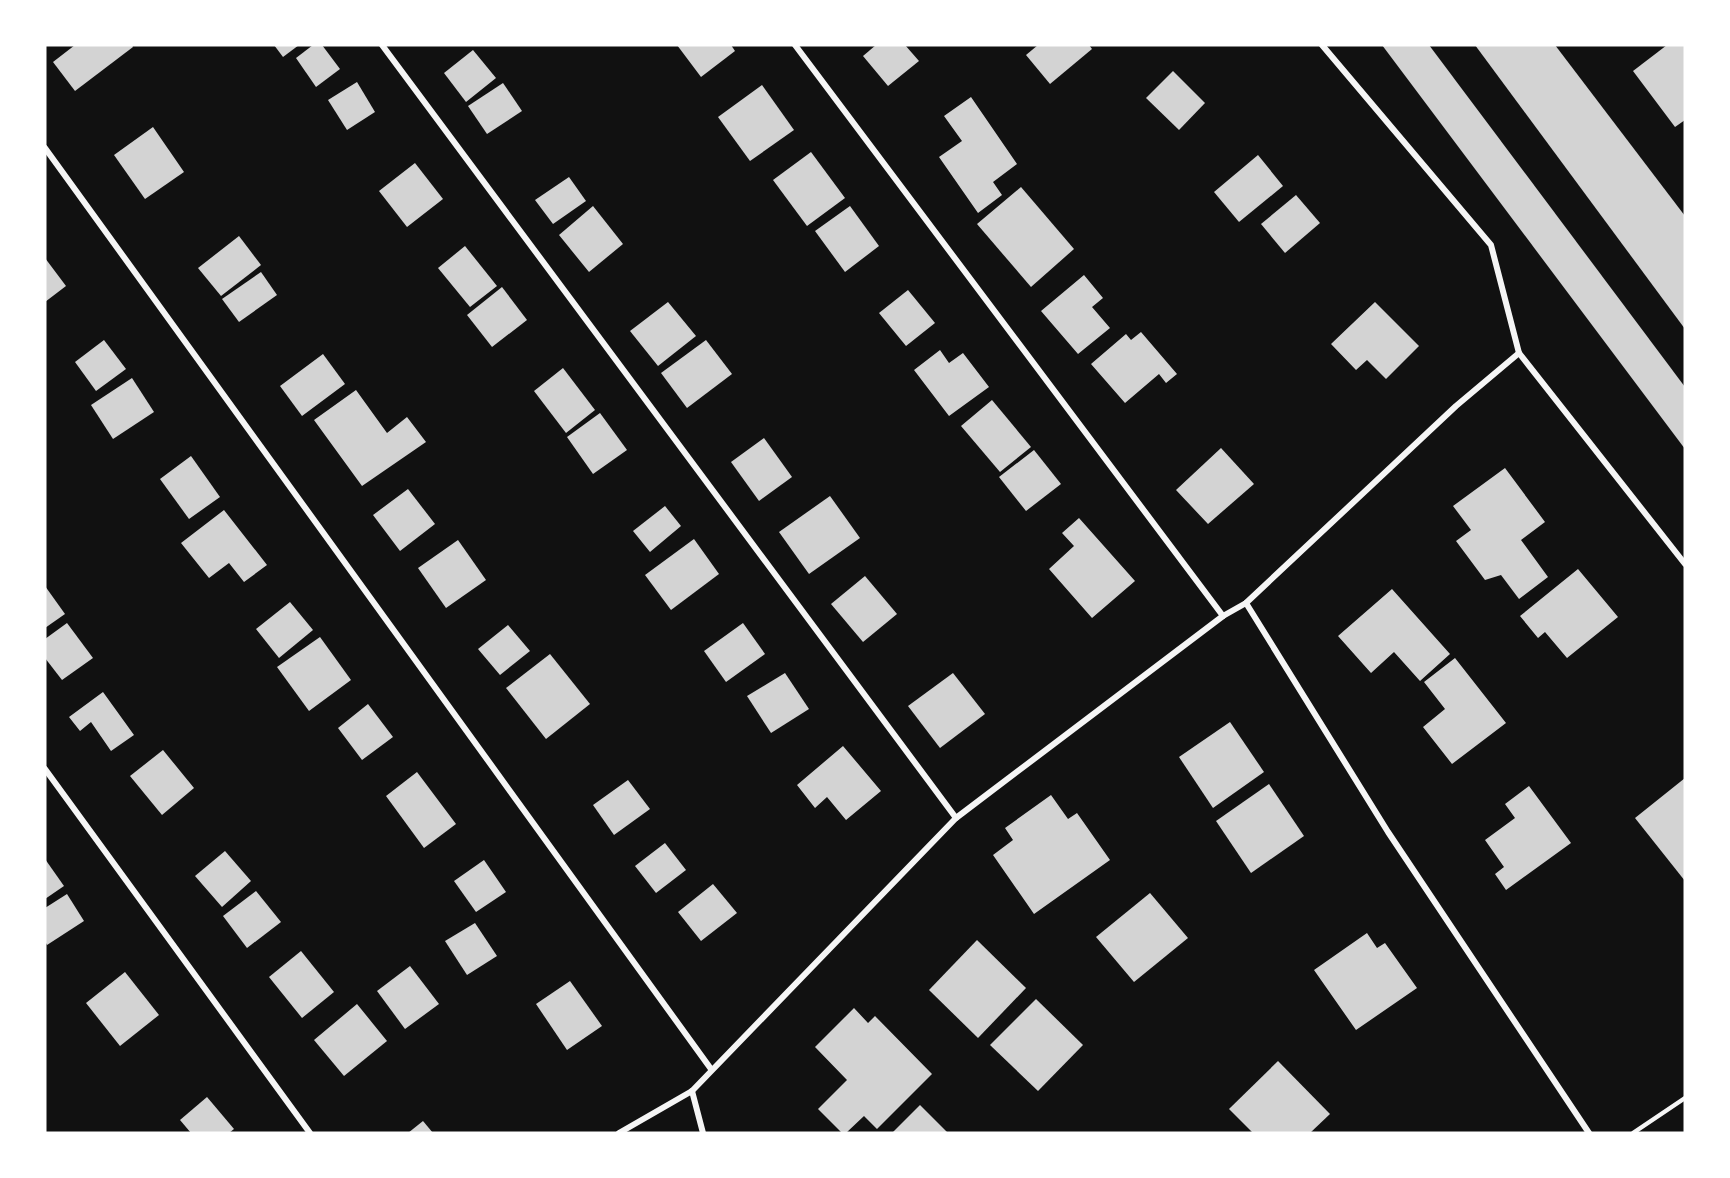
<svg xmlns="http://www.w3.org/2000/svg" width="1730" height="1178" font-family="'Roboto Condensed',sans-serif">
<style>
.building{fill:#d3d3d3}
.lines{fill:none;stroke-linecap:round;stroke-linejoin:round}
.service{stroke:#f5f5f5;stroke-width:4.5}
.minor{stroke:#f5f5f5;stroke-width:6}
</style>
<rect width="100%" height="100%" fill="#111"/>
<g class="building">
<path d="M 75,45 L 132,45 L 133,47 L 75,91 L 53,62 Z"/>
<path d="M 274,45 L 299,45 L 283,57 Z"/>
<path d="M 313,45 L 322,45 L 340,69 L 316,87 L 296,58 Z"/>
<path d="M 677,45 L 731,45 L 735,51 L 701,77 Z"/>
<path d="M 876,45 L 905,45 L 919,61 L 888,86 L 863,56 Z"/>
<path d="M 1038,45 L 1089,45 L 1092,49 L 1050,84 L 1026,55 Z"/>
<path d="M 1382,45 L 1429,45 L 1590,260 L 1685,387 L 1685,449 Z"/>
<path d="M 1475,45 L 1555,45 L 1685,216 L 1685,329 Z"/>
<path d="M 1667,45 L 1685,45 L 1685,120 L 1675,127 L 1633,71 Z"/>
<path d="M 473,50 L 496,78 L 466,102 L 444,73 Z"/>
<path d="M 1173,71 L 1205,103 L 1179,130 L 1146,98 Z"/>
<path d="M 357,82 L 375,112 L 347,130 L 328,100 Z"/>
<path d="M 503,83 L 522,111 L 487,134 L 468,106 Z"/>
<path d="M 762,85 L 794,130 L 750,161 L 718,117 Z"/>
<path d="M 971,97 L 1017,164 L 993,182 L 1002,195 L 978,213 L 939,157 L 962,141 L 944,116 Z"/>
<path d="M 153,127 L 184,172 L 145,199 L 114,155 Z"/>
<path d="M 811,152 L 845,198 L 807,226 L 773,180 Z"/>
<path d="M 1258,155 L 1283,186 L 1239,222 L 1214,192 Z"/>
<path d="M 415,163 L 443,199 L 407,227 L 379,191 Z"/>
<path d="M 569,177 L 586,201 L 553,224 L 535,200 Z"/>
<path d="M 1021,187 L 1074,249 L 1031,287 L 977,224 Z"/>
<path d="M 1296,195 L 1320,223 L 1285,253 L 1261,224 Z"/>
<path d="M 593,206 L 623,244 L 589,272 L 559,235 Z"/>
<path d="M 850,206 L 879,246 L 845,272 L 815,231 Z"/>
<path d="M 239,236 L 261,265 L 221,296 L 198,268 Z"/>
<path d="M 465,246 L 497,286 L 470,307 L 438,268 Z"/>
<path d="M 45,258 L 66,286 L 45,302 Z"/>
<path d="M 261,272 L 277,295 L 239,322 L 222,299 Z"/>
<path d="M 1084,275 L 1103,298 L 1092,307 L 1110,328 L 1078,354 L 1041,311 Z"/>
<path d="M 502,287 L 527,320 L 492,347 L 467,315 Z"/>
<path d="M 908,290 L 935,323 L 906,346 L 879,313 Z"/>
<path d="M 668,302 L 696,336 L 658,366 L 630,331 Z"/>
<path d="M 1375,302 L 1419,346 L 1386,379 L 1367,360 L 1356,370 L 1331,344 Z"/>
<path d="M 1141,332 L 1177,374 L 1166,383 L 1159,374 L 1125,403 L 1091,364 L 1126,334 L 1131,340 Z"/>
<path d="M 104,340 L 126,369 L 96,391 L 75,362 Z"/>
<path d="M 706,340 L 732,374 L 687,408 L 661,373 Z"/>
<path d="M 940,350 L 949,363 L 963,353 L 989,387 L 949,416 L 914,370 Z"/>
<path d="M 323,354 L 345,384 L 302,416 L 280,386 Z"/>
<path d="M 563,368 L 595,410 L 566,433 L 534,391 Z"/>
<path d="M 132,378 L 154,412 L 113,439 L 91,405 Z"/>
<path d="M 356,390 L 387,433 L 407,417 L 426,442 L 362,486 L 314,420 Z"/>
<path d="M 992,400 L 1031,447 L 1000,472 L 961,426 Z"/>
<path d="M 600,413 L 627,450 L 593,474 L 567,437 Z"/>
<path d="M 764,438 L 792,477 L 759,501 L 731,462 Z"/>
<path d="M 1221,448 L 1254,484 L 1208,524 L 1176,490 Z"/>
<path d="M 1034,450 L 1061,484 L 1026,511 L 999,477 Z"/>
<path d="M 191,456 L 220,497 L 189,519 L 160,479 Z"/>
<path d="M 1505,468 L 1545,522 L 1521,540 L 1548,577 L 1519,599 L 1501,575 L 1485,580 L 1456,541 L 1471,530 L 1453,506 Z"/>
<path d="M 408,489 L 435,524 L 400,551 L 373,515 Z"/>
<path d="M 830,496 L 860,538 L 809,574 L 779,532 Z"/>
<path d="M 665,506 L 681,526 L 650,552 L 633,531 Z"/>
<path d="M 224,510 L 267,565 L 244,582 L 229,563 L 209,578 L 181,543 Z"/>
<path d="M 1079,518 L 1135,581 L 1092,618 L 1049,569 L 1074,546 L 1062,533 Z"/>
<path d="M 694,539 L 719,574 L 671,610 L 645,575 Z"/>
<path d="M 458,540 L 486,580 L 446,608 L 418,568 Z"/>
<path d="M 1578,569 L 1618,617 L 1567,658 L 1545,632 L 1538,638 L 1520,616 Z"/>
<path d="M 865,576 L 897,614 L 863,642 L 831,604 Z"/>
<path d="M 45,586 L 65,614 L 45,628 Z"/>
<path d="M 1392,589 L 1450,654 L 1420,681 L 1394,652 L 1371,673 L 1338,636 Z"/>
<path d="M 290,602 L 313,630 L 279,658 L 256,629 Z"/>
<path d="M 67,623 L 93,658 L 62,680 L 45,658 L 45,639 Z"/>
<path d="M 743,623 L 765,654 L 726,682 L 704,651 Z"/>
<path d="M 508,625 L 530,651 L 500,675 L 478,649 Z"/>
<path d="M 320,637 L 351,680 L 309,711 L 277,667 Z"/>
<path d="M 550,654 L 590,704 L 546,739 L 506,688 Z"/>
<path d="M 1455,658 L 1506,723 L 1452,764 L 1423,727 L 1445,709 L 1424,682 Z"/>
<path d="M 785,673 L 809,709 L 771,733 L 747,696 Z"/>
<path d="M 953,673 L 985,714 L 940,748 L 908,706 Z"/>
<path d="M 103,692 L 134,735 L 111,751 L 91,722 L 80,731 L 69,717 Z"/>
<path d="M 368,704 L 393,737 L 362,760 L 338,728 Z"/>
<path d="M 1230,722 L 1264,772 L 1213,808 L 1179,757 Z"/>
<path d="M 843,746 L 881,791 L 846,820 L 827,797 L 815,808 L 797,785 Z"/>
<path d="M 163,750 L 194,788 L 162,815 L 130,776 Z"/>
<path d="M 417,772 L 456,824 L 424,848 L 386,796 Z"/>
<path d="M 1685,778 L 1685,881 L 1635,818 Z"/>
<path d="M 628,780 L 650,809 L 614,835 L 593,805 Z"/>
<path d="M 1269,784 L 1304,836 L 1251,873 L 1216,821 Z"/>
<path d="M 1529,786 L 1571,843 L 1506,890 L 1495,874 L 1504,867 L 1485,840 L 1515,818 L 1505,804 Z"/>
<path d="M 1051,795 L 1068,819 L 1077,813 L 1110,860 L 1034,914 L 993,855 L 1013,840 L 1005,828 Z"/>
<path d="M 665,843 L 686,870 L 656,893 L 635,866 Z"/>
<path d="M 225,851 L 251,881 L 222,907 L 195,876 Z"/>
<path d="M 45,859 L 64,886 L 45,899 Z"/>
<path d="M 484,860 L 506,892 L 476,912 L 454,881 Z"/>
<path d="M 713,884 L 737,913 L 701,941 L 678,912 Z"/>
<path d="M 256,891 L 281,922 L 247,948 L 223,916 Z"/>
<path d="M 1150,893 L 1188,938 L 1134,982 L 1096,937 Z"/>
<path d="M 67,894 L 84,921 L 47,945 L 45,941 L 45,908 Z"/>
<path d="M 475,923 L 497,956 L 467,975 L 445,941 Z"/>
<path d="M 1367,933 L 1377,948 L 1385,943 L 1417,988 L 1356,1030 L 1314,970 Z"/>
<path d="M 977,940 L 1026,988 L 978,1038 L 929,990 Z"/>
<path d="M 301,951 L 334,992 L 302,1018 L 269,977 Z"/>
<path d="M 410,966 L 439,1004 L 405,1029 L 377,991 Z"/>
<path d="M 125,972 L 159,1015 L 120,1046 L 86,1003 Z"/>
<path d="M 570,981 L 602,1026 L 567,1050 L 536,1004 Z"/>
<path d="M 1036,999 L 1083,1045 L 1038,1091 L 990,1045 Z"/>
<path d="M 357,1004 L 387,1041 L 344,1076 L 314,1040 Z"/>
<path d="M 854,1008 L 868,1023 L 875,1016 L 932,1074 L 877,1129 L 864,1116 L 846,1133 L 842,1133 L 818,1109 L 847,1080 L 815,1047 Z"/>
<path d="M 1278,1061 L 1330,1114 L 1310,1133 L 1253,1133 L 1229,1109 Z"/>
<path d="M 207,1097 L 234,1129 L 229,1133 L 191,1133 L 180,1120 Z"/>
<path d="M 920,1105 L 948,1133 L 892,1133 Z"/>
<path d="M 423,1121 L 433,1133 L 408,1133 Z"/>
</g>
<g class="lines">
<path class="service" d="M 1633,1133 L 1685,1098"/>
<g class="minor">
<path d="M 382,45 L 956,818"/>
<path d="M 795,45 L 1223,616"/>
<path d="M 1322,45 L 1491,245 L 1519,353 L 1685,564"/>
<path d="M 45,148 L 711,1069"/>
<path d="M 1246,603 L 1388,832 L 1589,1133"/>
<path d="M 45,769 L 310,1133"/>
<path d="M 692,1091 L 703,1133"/>
<path d="M 619,1133 L 692,1091 L 956,818 L 1223,616 L 1246,603 L 1456,406 L 1519,353"/>
</g>
</g>
<rect width="1730" height="1178" fill="none" stroke="#ffffff" stroke-width="93"/>
</svg>
